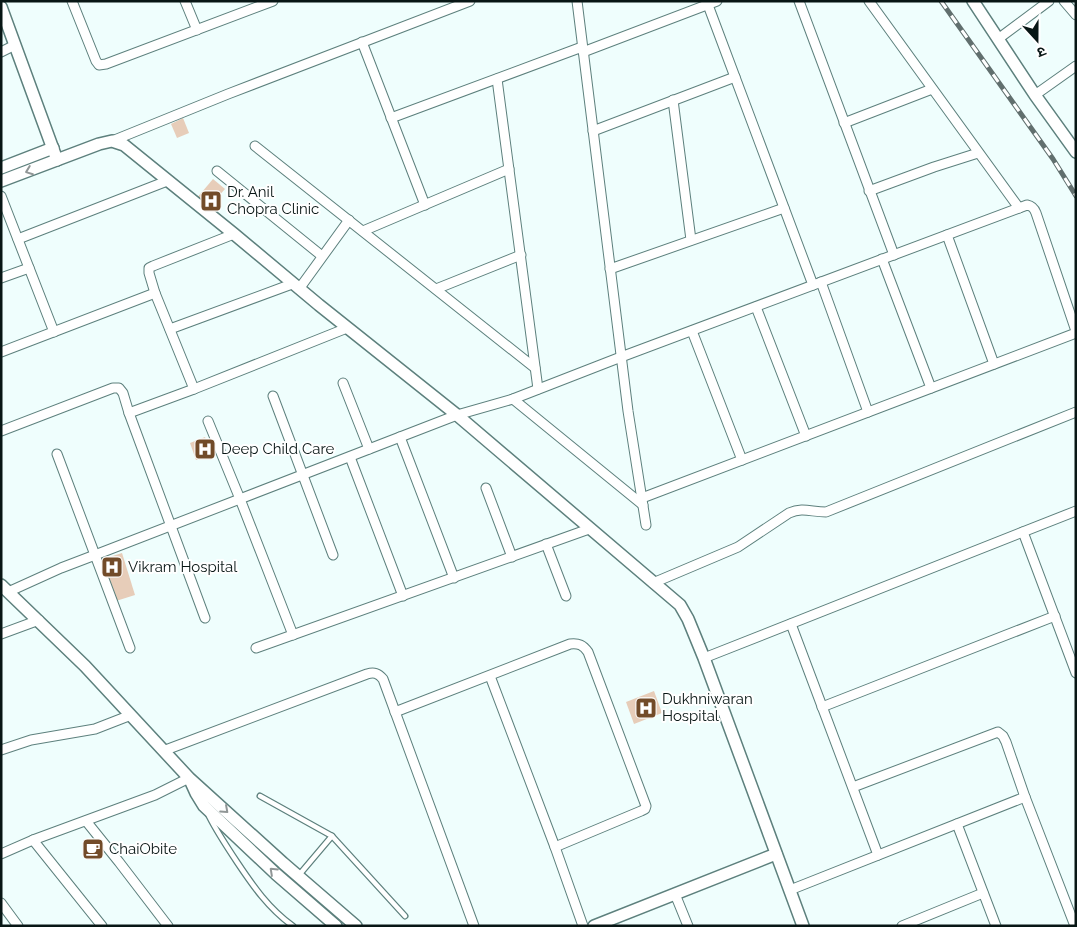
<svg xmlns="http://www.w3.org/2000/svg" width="1077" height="927" font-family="Raleway,'Noto Sans Devanagari',sans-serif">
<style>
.building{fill:#e7cdb9}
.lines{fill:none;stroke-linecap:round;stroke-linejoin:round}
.lane-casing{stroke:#5d807d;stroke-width:7}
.street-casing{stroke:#5d807d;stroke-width:11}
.secondary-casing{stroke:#5d807d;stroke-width:14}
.lane{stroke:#fff;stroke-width:4.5}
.street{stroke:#fff;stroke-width:9}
.secondary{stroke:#fff;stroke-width:11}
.rail-casing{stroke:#616f6e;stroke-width:5}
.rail{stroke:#fff;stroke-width:3;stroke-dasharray:9;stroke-linecap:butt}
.oneway{stroke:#909696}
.labels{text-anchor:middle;stroke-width:4;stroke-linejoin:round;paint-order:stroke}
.poi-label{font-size:15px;fill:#081615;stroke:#fff;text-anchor:start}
</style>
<rect width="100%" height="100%" fill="#effefd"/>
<g class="building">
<path d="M 183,118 L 189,133 L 177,138 L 171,124 Z"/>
<path d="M 213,179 L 225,189 L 208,208 L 196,199 Z"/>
<path d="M 205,437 L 211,454 L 196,460 L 190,443 Z"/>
<path d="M 122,553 L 135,595 L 116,601 L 103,559 Z"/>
<path d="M 654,691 L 662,713 L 634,724 L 626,702 Z"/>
</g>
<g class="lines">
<g class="lane-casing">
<g id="lane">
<path d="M 260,796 L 332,836"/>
<path d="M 209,816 C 217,832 227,847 237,862 C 253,886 269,909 293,926"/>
<path d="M 299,875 L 332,836 L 405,916"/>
</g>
</g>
<g class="street-casing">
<g id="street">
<path d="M 72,1 L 96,61 L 99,65 L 106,64 L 273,1"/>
<path d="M 185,1 L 197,30"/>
<path d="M 577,1 L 628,411 L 646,525"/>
<path d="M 799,1 L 894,255"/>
<path d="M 869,1 L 1019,208"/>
<path d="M 1064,1 L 1076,15"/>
<path d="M 708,5 L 813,285"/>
<path d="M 998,39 L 1049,1"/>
<path d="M 362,42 L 425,205"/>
<path d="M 1,52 L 15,45"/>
<path d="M 583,52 L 717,1"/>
<path d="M 497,79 L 538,389"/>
<path d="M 1035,95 L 1076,66"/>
<path d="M 673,100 L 691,240"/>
<path d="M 391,118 L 582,47"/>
<path d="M 844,123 L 932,89"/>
<path d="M 593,131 L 735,77"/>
<path d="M 112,141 L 228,94 L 470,1"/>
<path d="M 255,146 L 535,368"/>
<path d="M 217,171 L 322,256"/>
<path d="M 869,191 L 934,167 L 978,153"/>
<path d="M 1,196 L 54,332"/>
<path d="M 363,231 L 509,169"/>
<path d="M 947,235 L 994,364"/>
<path d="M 18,239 L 167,181"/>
<path d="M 882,259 L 931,388"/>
<path d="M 610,269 L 784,208"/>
<path d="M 1,278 L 29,268"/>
<path d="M 821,282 L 868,412"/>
<path d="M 299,289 L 349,220"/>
<path d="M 436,289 L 521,255"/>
<path d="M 756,307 L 806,436"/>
<path d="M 170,329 L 292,284"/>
<path d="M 692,331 L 742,460"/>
<path d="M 1,352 L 155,293"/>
<path d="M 343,383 L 369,449"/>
<path d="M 194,389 L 155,293 L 149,273 L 149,268 L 153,266 L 234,234"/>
<path d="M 273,396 L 333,555"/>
<path d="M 513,399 L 643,505"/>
<path d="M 129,413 L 194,389 L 347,328"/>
<path d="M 208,421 L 240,499 L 293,635"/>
<path d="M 1,431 L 113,388 L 119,388 L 123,393 L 129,413 L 205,618"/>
<path d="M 400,437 L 454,578"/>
<path d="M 57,454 L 130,648"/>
<path d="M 350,457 L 403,596"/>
<path d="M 486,488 L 512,557"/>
<path d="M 642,498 L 1076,333"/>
<path d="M 1023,532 L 1076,673"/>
<path d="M 546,544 L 566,596"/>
<path d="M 653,583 L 738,547 L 789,513 C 803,507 811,512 826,512 L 1076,412"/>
<path d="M 8,592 L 61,568 L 95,555 L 457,415 L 513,399 L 621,357 L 1027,205 C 1032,206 1034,208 1036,213 L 1076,331"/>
<path d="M 791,624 L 878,855"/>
<path d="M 1,634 L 39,620"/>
<path d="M 256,648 L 589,529"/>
<path d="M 704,658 L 1076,511"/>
<path d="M 490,676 L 555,847 L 583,926"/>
<path d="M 822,707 L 1055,616"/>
<path d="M 395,712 L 570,644 C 579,643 583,645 588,652 L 646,806 L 645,809 L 641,811 L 555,847"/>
<path d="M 1,750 L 31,740 L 95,729 L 131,715"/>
<path d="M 163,751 L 367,674 C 374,672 378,673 383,679 L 474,926"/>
<path d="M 853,787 L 998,732 L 1003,736 L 1006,742 L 1025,797 L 1075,926"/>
<path d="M 86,821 L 119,862 L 168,926"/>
<path d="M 957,824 L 996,926"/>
<path d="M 33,840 L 102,926"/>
<path d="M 1,854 L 33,840 L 155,795 L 189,778"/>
<path d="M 790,890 L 1025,797"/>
<path d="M 675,894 L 688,926"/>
<path d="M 1,903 L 18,926"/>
<path d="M 902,926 L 983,893"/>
</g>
</g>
<g class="secondary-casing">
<g id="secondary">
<path d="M 973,1 L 1035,95 L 1076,152"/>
<path d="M 1,7 L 57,160"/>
<path d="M 1,168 L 53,148"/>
<path d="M 1,181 L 99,144 L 112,141 L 124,145 L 234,234 L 319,305 L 457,415 L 680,605 L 688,619 L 704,658 L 803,926"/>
<path d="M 1,585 L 85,666 L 189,778 L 283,863 L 356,926"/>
<path d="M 191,782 L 196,793 L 204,806 L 276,874 L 336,926"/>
<path d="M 594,926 L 776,854"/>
</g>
</g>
<use href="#lane" class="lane"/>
<use href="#street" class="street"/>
<use href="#secondary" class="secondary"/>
<g class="rail-casing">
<path id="rail" d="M 941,1 L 1053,159 L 1076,196"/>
</g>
<use href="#rail" class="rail"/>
</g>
<defs><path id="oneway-chevron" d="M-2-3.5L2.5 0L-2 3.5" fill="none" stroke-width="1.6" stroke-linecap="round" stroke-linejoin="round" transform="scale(1.25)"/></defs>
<g class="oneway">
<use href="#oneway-chevron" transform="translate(29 171) rotate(159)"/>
<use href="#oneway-chevron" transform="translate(225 810) rotate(42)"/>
<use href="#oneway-chevron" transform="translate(273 871) rotate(-137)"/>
</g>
<defs>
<g id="hospital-square" transform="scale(1.125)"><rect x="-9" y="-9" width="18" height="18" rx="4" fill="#724b29" stroke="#fff"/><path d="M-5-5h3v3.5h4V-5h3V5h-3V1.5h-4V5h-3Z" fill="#fff"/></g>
<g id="cafe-square" transform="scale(1.125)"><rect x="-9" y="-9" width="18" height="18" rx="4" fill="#724b29" stroke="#fff"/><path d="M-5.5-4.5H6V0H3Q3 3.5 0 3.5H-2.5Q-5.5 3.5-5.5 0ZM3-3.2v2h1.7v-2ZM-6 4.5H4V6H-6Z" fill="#fff"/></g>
</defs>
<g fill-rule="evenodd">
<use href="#hospital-square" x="211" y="201"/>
<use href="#hospital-square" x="205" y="449"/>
<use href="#hospital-square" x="112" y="567"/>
<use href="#hospital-square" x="646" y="708"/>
<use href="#cafe-square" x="93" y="849"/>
</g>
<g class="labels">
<g class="poi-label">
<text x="227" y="197">Dr. Anil<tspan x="227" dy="17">Chopra Clinic</tspan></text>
<text x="221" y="454">Deep Child Care</text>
<text x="128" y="572">Vikram Hospital</text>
<text x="662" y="704">Dukhniwaran<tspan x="662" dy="17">Hospital</tspan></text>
<text x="109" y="854">ChaiObite</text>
</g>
</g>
<rect width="1077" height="927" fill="none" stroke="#081615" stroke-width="5"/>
<g transform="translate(1037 40) rotate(159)" stroke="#ffffff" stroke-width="4" paint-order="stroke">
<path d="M0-4L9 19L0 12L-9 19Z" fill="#081615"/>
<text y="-8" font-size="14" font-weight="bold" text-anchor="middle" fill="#081615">उ</text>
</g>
</svg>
